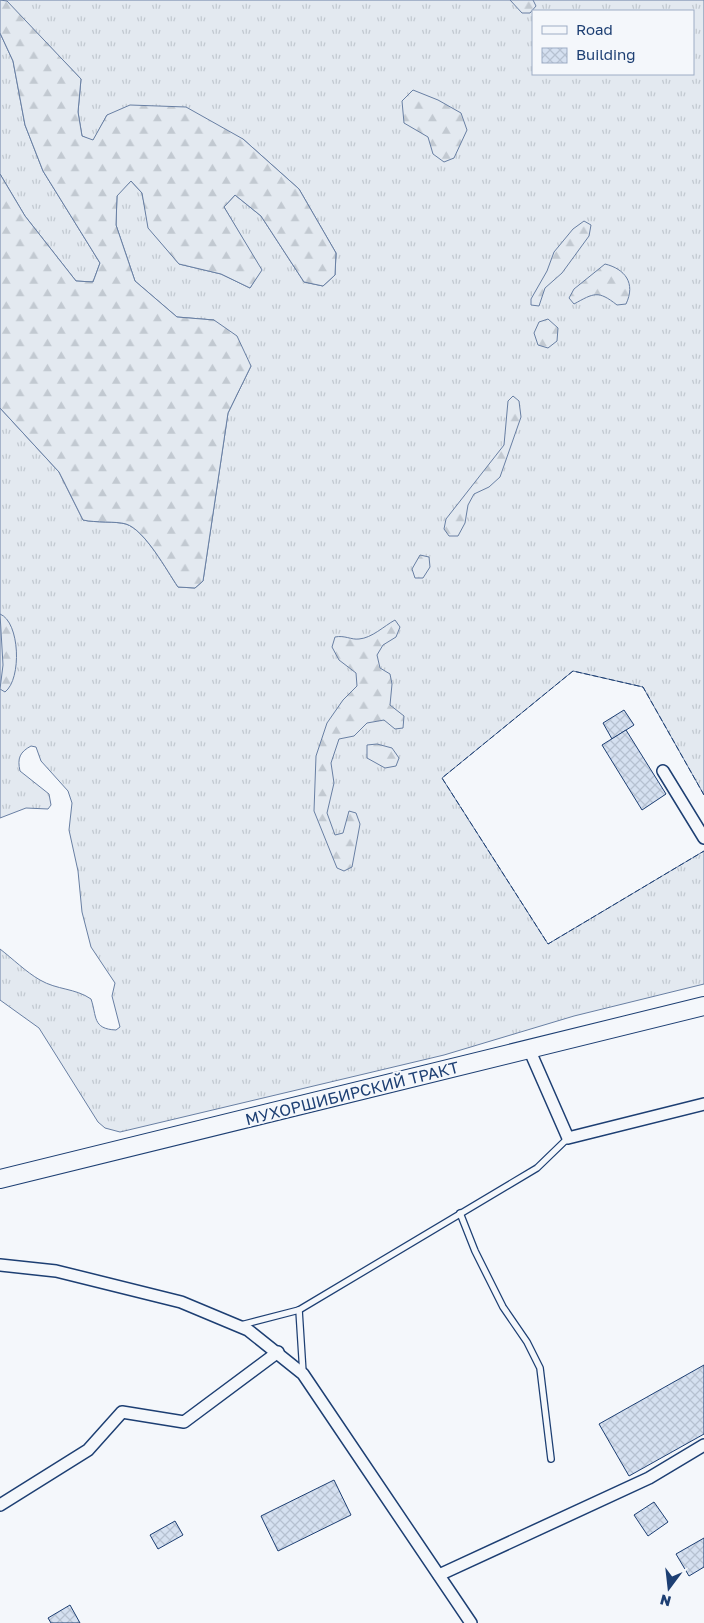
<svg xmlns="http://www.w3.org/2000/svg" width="704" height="1623" font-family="'Golos Text',sans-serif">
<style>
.grass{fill:url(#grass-tufts);stroke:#687fa3;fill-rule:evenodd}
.forest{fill:url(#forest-firs);stroke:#687fa3}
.building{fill:url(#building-cross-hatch);stroke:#1d3f73}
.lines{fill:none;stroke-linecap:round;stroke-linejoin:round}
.service-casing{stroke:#1d3f73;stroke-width:8}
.minor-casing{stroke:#1d3f73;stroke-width:14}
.primary-casing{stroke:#1d3f73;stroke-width:20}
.service{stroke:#f4f7fb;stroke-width:5.5}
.minor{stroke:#f4f7fb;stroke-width:11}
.primary{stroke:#f4f7fb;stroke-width:18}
.fence{stroke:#1d3f73;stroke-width:1;stroke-dasharray:6 2.5;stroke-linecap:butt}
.labels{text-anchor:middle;stroke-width:4;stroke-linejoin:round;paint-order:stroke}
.street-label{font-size:16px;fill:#1d3f73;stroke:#f4f7fb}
</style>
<defs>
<pattern id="grass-tufts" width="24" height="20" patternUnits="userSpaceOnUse" patternTransform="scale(1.25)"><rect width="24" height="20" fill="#e3e9f0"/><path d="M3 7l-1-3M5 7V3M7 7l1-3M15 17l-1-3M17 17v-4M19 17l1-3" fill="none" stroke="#c2c9d1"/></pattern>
<pattern id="forest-firs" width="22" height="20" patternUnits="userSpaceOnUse" patternTransform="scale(1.25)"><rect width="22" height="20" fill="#e3e9f0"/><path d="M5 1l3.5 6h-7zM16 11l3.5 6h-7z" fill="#c2c9d1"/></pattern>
<pattern id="building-cross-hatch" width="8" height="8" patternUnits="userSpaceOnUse" patternTransform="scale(1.25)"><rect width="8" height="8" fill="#d5e0f0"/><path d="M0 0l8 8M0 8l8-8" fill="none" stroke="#b6c1d1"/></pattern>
</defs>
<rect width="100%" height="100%" fill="#f4f7fb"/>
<g class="grass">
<path d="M 0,0 L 704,0 L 704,795 L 643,687 L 573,671 L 442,778 L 548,944 L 704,851 L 704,984 L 574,1016 L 444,1055 L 120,1132 L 105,1128 L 98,1122 L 39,1028 L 0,1000 L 0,949 C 13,959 26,972 40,980 C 57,990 75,988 91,999 C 97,1016 92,1029 116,1030 L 120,1027 L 112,996 L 115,983 L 91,947 L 82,912 L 78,871 L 69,830 L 72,803 L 68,791 L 41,761 L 36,747 L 31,746 C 20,752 17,758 20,771 L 49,794 L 51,805 L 48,809 L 26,808 L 0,818 L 0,408 L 59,472 L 83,520 C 96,523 115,521 126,524 C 145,530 167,571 178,587 L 195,588 L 203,581 L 228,413 L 251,366 L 214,320 L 177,317 L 135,281 L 116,225 L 117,195 L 131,181 L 142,193 L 149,228 L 179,264 L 221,274 L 250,288 L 261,270 L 224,207 L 235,195 L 261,216 L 304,282 L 323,286 L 335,275 L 336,253 L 299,189 L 243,139 L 107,115 L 93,141 L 82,136 L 78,112 L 81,79 L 7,2 ZM 533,11 L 693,11 L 693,74 L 533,74 Z"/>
<path d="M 0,33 L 13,61 L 25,125 L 43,171 L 100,263 L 93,282 L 76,281 L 25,216 L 0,174 Z"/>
</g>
<g class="forest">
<path d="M 0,0 L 7,1 L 81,79 L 78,112 L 82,136 L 93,140 L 107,115 L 130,105 L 186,107 L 243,139 L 299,189 L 336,253 L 335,275 L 323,286 L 304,282 L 261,216 L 235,195 L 224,207 L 262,270 L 250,288 L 221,274 L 179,264 L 148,228 L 142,193 L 131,181 L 117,196 L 116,225 L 135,281 L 177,317 L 214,320 L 237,336 L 251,366 L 228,413 L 203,581 L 195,588 L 178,587 C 167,571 145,530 126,524 C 116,521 96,523 83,520 L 59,472 L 0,408 L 0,174 L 25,216 L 76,281 L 93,282 L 100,263 L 43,171 L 25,125 L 13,61 L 0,33 Z"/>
<path d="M 510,0 L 533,0 L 536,6 L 530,13 L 522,13 Z"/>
<path d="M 413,90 L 438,100 L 461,113 L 467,130 L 454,158 L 444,162 L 433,154 L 428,137 L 404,123 L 402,101 Z"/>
<path d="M 584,221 L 591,225 L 589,236 L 562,273 L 545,288 L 539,306 L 531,305 L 531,299 L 547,271 L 554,252 L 573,229 Z"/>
<path d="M 605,264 C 625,269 636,283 626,304 L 617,305 C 598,290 594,293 574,304 L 569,298 L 574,289 Z"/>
<path d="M 548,319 L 558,328 L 557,341 L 548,348 L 538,345 L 534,333 L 539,322 Z"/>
<path d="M 513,396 L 519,401 L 521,417 L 500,477 L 489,487 L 474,494 L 468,505 L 465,523 L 458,536 L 449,536 L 444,529 L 446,519 L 504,445 L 508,401 Z"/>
<path d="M 420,555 L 429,557 L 430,567 L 423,578 L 415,578 L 412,569 Z"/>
<path d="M 0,614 C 20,622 22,679 5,692 L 0,689 L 3,665 Z"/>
<path d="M 395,620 L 400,627 L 396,637 L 383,645 L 377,655 L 380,668 L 390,674 L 392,684 L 390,705 L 404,716 L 403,728 L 395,729 L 384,720 L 367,723 L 354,736 L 339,739 L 331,763 L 334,783 L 327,813 L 335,835 L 343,833 L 349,811 L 356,813 L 360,824 L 352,867 L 344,871 L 337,868 L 314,811 L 316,756 L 327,723 L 343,700 L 357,686 L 356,673 L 339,660 L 332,647 L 335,637 C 345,635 351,640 359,639 C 372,638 384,626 395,620 Z"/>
<path d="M 377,744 L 392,748 L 399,758 L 396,766 L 385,768 L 367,758 L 367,745 Z"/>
</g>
<g class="building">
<path d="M 624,710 L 634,725 L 612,739 L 603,723 Z"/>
<path d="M 626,730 L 666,794 L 642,810 L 602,745 Z"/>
<path d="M 704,1365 L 704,1434 L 629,1476 L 599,1424 Z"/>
<path d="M 334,1480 L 351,1515 L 278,1551 L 261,1516 Z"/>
<path d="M 654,1502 L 668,1522 L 648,1536 L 634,1515 Z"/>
<path d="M 175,1521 L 183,1535 L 158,1549 L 150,1535 Z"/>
<path d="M 704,1538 L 704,1567 L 689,1576 L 676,1554 Z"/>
<path d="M 70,1605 L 80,1623 L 51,1623 L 48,1618 Z"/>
</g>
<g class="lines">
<g class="service-casing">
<g id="service">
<path d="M 460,1213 L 475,1251 L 503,1307 L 527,1342 L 540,1368 L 551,1459"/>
<path d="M 299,1310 L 303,1373"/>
<path d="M 241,1325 L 299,1310 L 537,1168 L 568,1138"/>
</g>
</g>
<g class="minor-casing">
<g id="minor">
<path d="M 663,771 L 704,838"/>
<path d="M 529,1049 L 568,1138 L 704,1104"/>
<path d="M 0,1265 L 56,1271 L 181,1302 L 248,1330 L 303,1374 L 471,1623"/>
<path d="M 0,1505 L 88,1450 L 122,1412 L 184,1422 L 278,1352"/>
<path d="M 439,1575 L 649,1478 L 704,1445"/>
</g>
</g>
<g class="primary-casing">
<path id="primary" d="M 0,1179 L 704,1006"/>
</g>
<use href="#service" class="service"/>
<use href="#minor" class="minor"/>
<use href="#primary" class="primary"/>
<path class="fence" d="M 704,795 L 643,687 L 573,671 L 442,778 L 548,944 L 704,851"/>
</g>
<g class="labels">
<g class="street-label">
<text transform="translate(352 1093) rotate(-14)" y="6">МУХОРШИБИРСКИЙ ТРАКТ</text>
</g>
</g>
<rect x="532" y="10" width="162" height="65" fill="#f4f7fb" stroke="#9eadc5"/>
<rect x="542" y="26" width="25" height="8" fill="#f4f7fb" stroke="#9eadc5"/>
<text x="576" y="35" font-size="15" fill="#1d3f73">Road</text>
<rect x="542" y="48" width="25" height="15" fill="url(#building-cross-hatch)" stroke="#9eadc5"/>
<text x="576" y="60" font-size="15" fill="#1d3f73">Building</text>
<g transform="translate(669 1588) rotate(195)" stroke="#f4f7fb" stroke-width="4" paint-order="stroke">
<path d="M0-4L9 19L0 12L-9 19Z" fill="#1d3f73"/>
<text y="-8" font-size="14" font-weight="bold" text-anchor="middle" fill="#1d3f73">N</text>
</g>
</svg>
